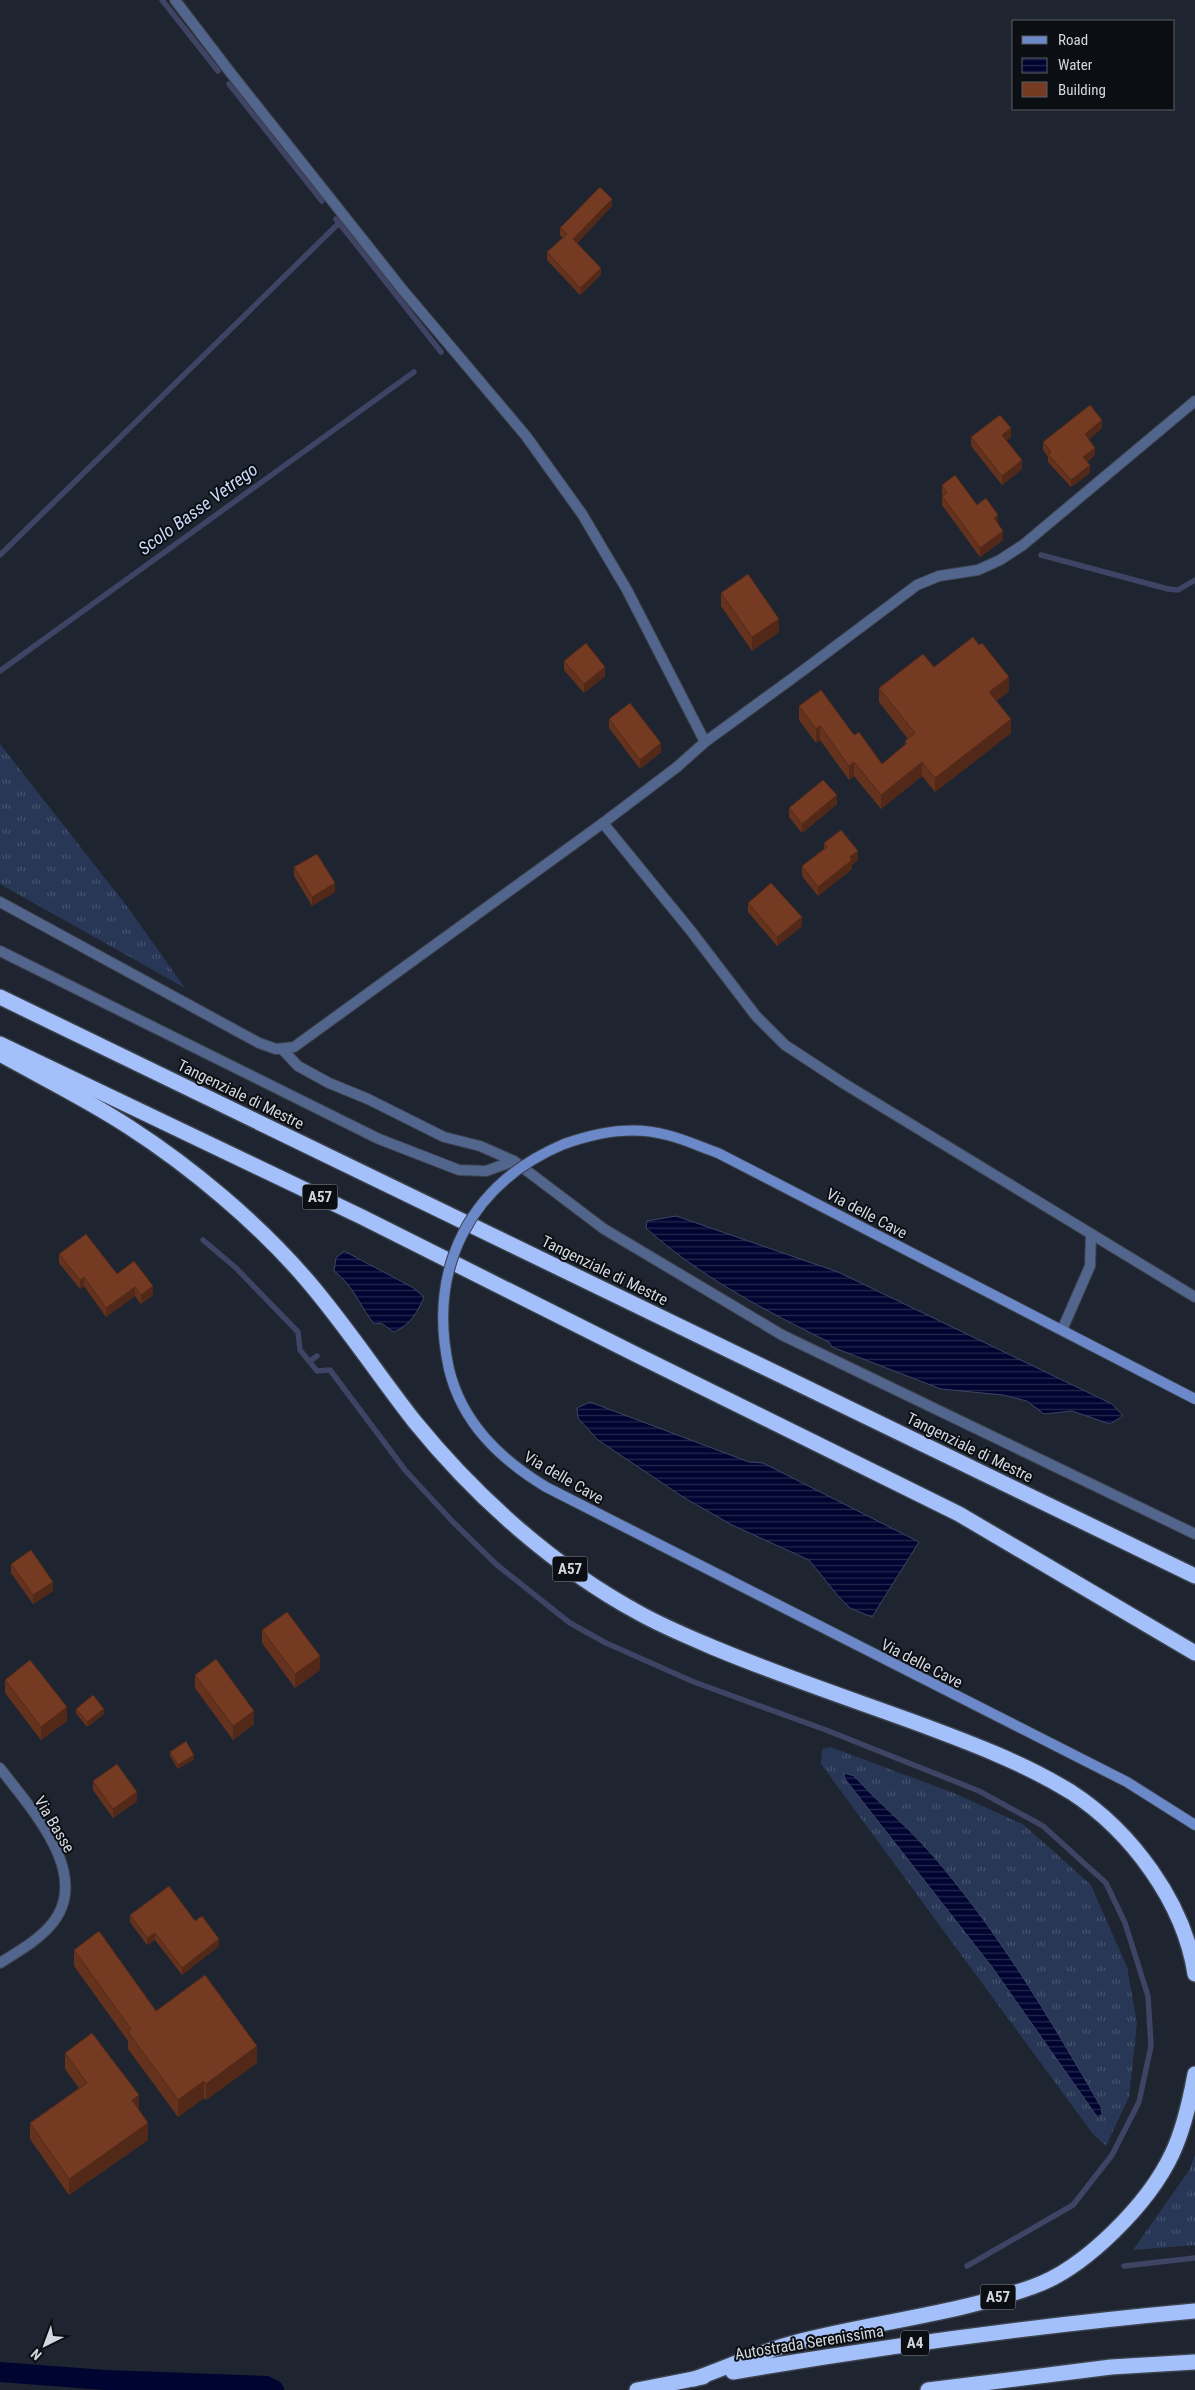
<svg xmlns="http://www.w3.org/2000/svg" width="1195" height="2390" font-family="'Roboto Condensed',sans-serif">
<style>
.grass{fill:url(#grass-tufts)}
.water{fill:url(#water-rules);stroke:#3f4364}
.lines{fill:none;stroke-linecap:round;stroke-linejoin:round}
.stream{stroke:#3f4364;stroke-width:5.5}
.canal{stroke:#000430;stroke-width:20}
.service-casing{stroke:#3c414c;stroke-width:12}
.minor-casing{stroke:#3c414c;stroke-width:12}
.secondary-casing{stroke:#3c414c;stroke-width:12}
.motorway-casing{stroke:#3c414c;stroke-width:18}
.service{stroke:#52658c;stroke-width:10}
.minor{stroke:#52658c;stroke-width:10}
.secondary{stroke:#6b89c8;stroke-width:10}
.motorway{stroke:#a3c0fb;stroke-width:15}
.secondary-bridge-casing{stroke:#3c414c;stroke-width:12;stroke-linecap:butt}
.secondary-bridge{stroke:#6b89c8;stroke-width:10}
.wall{fill:#65331d}
.shaded-wall{fill:#522918}
.building{fill:#753b22;stroke:#522918}
.labels{text-anchor:middle;stroke-width:4;stroke-linejoin:round;paint-order:stroke}
.shield{fill:#0b0e13;stroke:#979ba2;stroke-width:1}
.shield-label{font-size:15px;font-weight:bold;fill:#d3d7df}
.street-label{font-size:16px;fill:#d3d7df;stroke:#0b0e13}
.water-label{font-size:18px;font-style:italic;fill:#cbdbfc;stroke:#0b0e13}
</style>
<defs>
<pattern id="grass-tufts" width="24" height="20" patternUnits="userSpaceOnUse" patternTransform="scale(1.25)"><rect width="24" height="20" fill="#283756"/><path d="M3 7l-1-3M5 7V3M7 7l1-3M15 17l-1-3M17 17v-4M19 17l1-3" fill="none" stroke="#46536e"/></pattern>
<pattern id="water-rules" width="6" height="5" patternUnits="userSpaceOnUse" patternTransform="scale(1.25)"><rect width="6" height="5" fill="#000430"/><path d="M0 2.5h6" fill="none" stroke="#24284e"/></pattern>
</defs>
<rect width="100%" height="100%" fill="#1f2530"/>
<g class="grass">
<path d="M 0,744 L 129,909 L 185,988 L 0,884 Z"/>
<path d="M 830,1747 L 954,1793 L 1024,1825 L 1091,1885 L 1127,1967 L 1137,2023 L 1129,2097 L 1106,2146 L 1093,2134 L 821,1764 L 822,1749 Z"/>
<path d="M 1195,2154 L 1195,2245 L 1133,2250 L 1190,2169 Z"/>
</g>
<g class="water">
<path d="M 676,1216 L 838,1272 L 1112,1404 L 1123,1416 L 1110,1424 L 1072,1411 L 1044,1414 L 1027,1401 L 1003,1395 L 941,1389 L 832,1347 L 829,1342 C 764,1310 699,1276 646,1228 L 647,1221 Z"/>
<path d="M 344,1251 L 412,1287 L 424,1297 C 417,1313 411,1324 394,1332 L 381,1323 L 374,1324 C 360,1306 353,1285 334,1271 L 336,1258 Z"/>
<path d="M 590,1402 L 749,1462 L 763,1463 L 919,1542 L 872,1617 L 850,1608 L 838,1596 L 809,1560 L 732,1525 L 683,1497 L 598,1440 L 578,1418 L 577,1408 Z"/>
<path d="M 844,1773 L 854,1776 C 877,1802 904,1823 927,1849 C 996,1927 1049,2017 1101,2107 L 1102,2114 L 1098,2118 L 992,1967 L 845,1779 Z"/>
</g>
<g class="lines">
<g class="stream">
<path d="M 162,0 L 218,71"/>
<path d="M 229,84 L 322,201"/>
<path d="M 336,219 L 441,352"/>
<path d="M 0,555 L 339,223"/>
<path d="M 1041,555 L 1168,589 L 1178,590 L 1195,580"/>
<path d="M 0,671 L 414,372"/>
<path d="M 203,1240 L 236,1268 L 298,1332 L 300,1350 L 317,1371 L 330,1370 L 405,1470 L 453,1522 L 497,1565 L 570,1623 L 606,1643 L 694,1682 L 826,1730 L 979,1791 L 1043,1826 L 1106,1883 L 1125,1923 L 1148,1996 L 1151,2046 L 1139,2102 L 1112,2155 L 1073,2205 L 967,2266"/>
<path d="M 310,1361 L 317,1356"/>
<path d="M 1124,2266 L 1195,2258"/>
</g>
<path class="canal" d="M 0,2372 L 105,2380 L 266,2386 L 274,2390"/>
<g class="service-casing">
<g id="service">
<path d="M 0,951 L 379,1139 L 459,1170 L 486,1171 L 514,1161"/>
<path d="M 282,1049 L 298,1066 L 329,1083 L 368,1099 L 444,1137 L 480,1146 L 514,1161 L 604,1229 L 782,1335 L 1195,1534"/>
</g>
</g>
<g class="minor-casing">
<g id="minor">
<path d="M 175,0 L 230,72 L 402,289 L 526,436 L 582,514 L 627,590 L 705,742"/>
<path d="M 603,823 L 691,931 L 756,1016 L 785,1045 L 843,1083 L 1195,1297"/>
<path d="M 0,902 L 259,1043 L 276,1049 L 294,1047 L 603,823 L 677,767 L 705,742 L 801,672 L 917,585 L 939,576 L 978,570 L 1000,560 L 1023,545 L 1195,401"/>
<path d="M 1062,1330 L 1090,1266 L 1091,1235"/>
<path d="M 0,1768 C 30,1808 95,1876 50,1926 C 36,1942 17,1952 0,1963"/>
</g>
</g>
<g class="secondary-casing">
<g id="secondary">
<path d="M 564,1144 C 597,1132 632,1125 667,1135 C 684,1139 701,1147 718,1153 L 1195,1399"/>
<path d="M 449,1369 C 462,1423 500,1459 546,1487 L 1127,1782 L 1195,1825"/>
</g>
</g>
<g class="motorway-casing">
<g id="motorway">
<path d="M 0,997 L 1195,1576"/>
<path d="M 0,1044 L 362,1217 L 637,1355 L 959,1514 L 1195,1653"/>
<path d="M 0,1054 C 43,1078 88,1100 129,1127 C 191,1167 258,1223 306,1279 C 345,1324 378,1375 415,1422 C 476,1497 554,1567 639,1613 C 664,1627 691,1638 717,1649 C 782,1676 848,1698 914,1722 C 968,1742 1022,1762 1071,1792 C 1131,1831 1184,1902 1195,1974"/>
<path d="M 733,2372 C 887,2346 1040,2325 1195,2311"/>
<path d="M 694,2379 C 728,2367 762,2351 797,2342 C 875,2322 956,2314 1032,2287 C 1085,2269 1149,2203 1172,2154 C 1184,2129 1190,2101 1195,2074"/>
<path d="M 637,2390 L 703,2377"/>
<path d="M 928,2390 L 1111,2367 L 1195,2362"/>
</g>
</g>
<use href="#service" class="service"/>
<use href="#minor" class="minor"/>
<use href="#secondary" class="secondary"/>
<use href="#motorway" class="motorway"/>
<g class="secondary-bridge-casing">
<path id="secondary-bridge" d="M 449,1369 C 427,1269 469,1184 564,1144"/>
</g>
<use href="#secondary-bridge" class="secondary-bridge"/>
</g>
<g class="wall">
<path d="M 612,206 L 577,243 L 601,275 L 580,295 L 547,260 L 547,252 L 563,238 L 560,235 L 560,228 Z"/>
<path d="M 1102,428 L 1089,439 L 1095,455 L 1087,462 L 1090,473 L 1071,487 L 1048,462 L 1048,457 L 1043,450 L 1043,442 Z"/>
<path d="M 971,437 L 1011,437 L 1006,441 L 1022,469 L 1002,485 L 971,446 Z"/>
<path d="M 942,485 L 977,505 L 998,523 L 1003,540 L 980,557 L 942,505 L 942,496 L 943,496 L 942,494 Z"/>
<path d="M 721,593 L 779,632 L 752,651 L 721,606 Z"/>
<path d="M 564,661 L 605,676 L 584,693 L 564,670 Z"/>
<path d="M 934,667 L 1009,691 L 996,701 L 1011,733 L 935,792 L 922,776 L 881,809 L 854,776 L 849,780 L 820,740 L 816,743 L 799,720 L 799,706 L 854,735 L 882,764 L 905,745 L 905,741 L 908,739 L 879,702 L 879,688 Z"/>
<path d="M 609,719 L 661,752 L 640,769 L 609,728 Z"/>
<path d="M 837,804 L 802,833 L 789,817 L 789,808 Z"/>
<path d="M 824,843 L 858,860 L 852,865 L 852,869 L 818,896 L 802,876 L 802,866 L 824,849 Z"/>
<path d="M 294,867 L 335,892 L 312,906 L 294,876 Z"/>
<path d="M 748,903 L 802,926 L 777,946 L 748,912 Z"/>
<path d="M 59,1254 L 117,1274 L 153,1295 L 141,1304 L 135,1296 L 106,1317 L 84,1286 L 80,1289 L 59,1263 Z"/>
<path d="M 11,1564 L 53,1591 L 33,1604 L 11,1573 Z"/>
<path d="M 262,1630 L 320,1670 L 295,1688 L 262,1643 Z"/>
<path d="M 195,1675 L 254,1724 L 233,1740 L 195,1688 Z"/>
<path d="M 5,1680 L 67,1721 L 41,1740 L 5,1693 Z"/>
<path d="M 76,1709 L 104,1714 L 87,1727 L 76,1713 Z"/>
<path d="M 170,1752 L 194,1759 L 178,1769 L 170,1756 Z"/>
<path d="M 93,1781 L 137,1801 L 113,1818 L 93,1790 Z"/>
<path d="M 130,1915 L 195,1921 L 219,1946 L 182,1975 L 155,1940 L 147,1945 L 130,1922 Z"/>
<path d="M 74,1950 L 156,2011 L 257,2063 L 206,2100 L 204,2098 L 178,2117 L 128,2049 L 128,2041 L 74,1966 Z"/>
<path d="M 65,2053 L 139,2110 L 148,2140 L 69,2195 L 30,2139 L 30,2123 L 79,2088 L 65,2069 Z"/>
</g>
<g class="shaded-wall">
<path d="M 612,199 L 612,206 L 573,246 L 573,239 Z"/>
<path d="M 601,268 L 601,275 L 580,295 L 580,288 Z"/>
<path d="M 1102,420 L 1102,428 L 1085,442 L 1085,434 Z"/>
<path d="M 1011,428 L 1011,437 L 1002,444 L 1002,435 Z"/>
<path d="M 1095,448 L 1095,455 L 1083,465 L 1083,457 Z"/>
<path d="M 1022,460 L 1022,469 L 1002,485 L 1002,476 Z"/>
<path d="M 1090,465 L 1090,473 L 1071,487 L 1071,480 Z"/>
<path d="M 998,515 L 998,523 L 994,527 L 994,518 Z"/>
<path d="M 1003,531 L 1003,540 L 980,557 L 980,548 Z"/>
<path d="M 779,619 L 779,632 L 752,651 L 752,637 Z"/>
<path d="M 605,667 L 605,676 L 584,693 L 584,684 Z"/>
<path d="M 1009,677 L 1009,691 L 989,706 L 989,692 Z"/>
<path d="M 1011,719 L 1011,733 L 935,792 L 935,778 Z"/>
<path d="M 820,726 L 820,740 L 816,743 L 816,729 Z"/>
<path d="M 661,743 L 661,752 L 640,769 L 640,760 Z"/>
<path d="M 854,762 L 854,776 L 849,780 L 849,766 Z"/>
<path d="M 922,762 L 922,776 L 881,809 L 881,795 Z"/>
<path d="M 837,795 L 837,804 L 802,833 L 802,824 Z"/>
<path d="M 858,851 L 858,860 L 852,865 L 852,869 L 818,896 L 818,887 Z"/>
<path d="M 335,883 L 335,892 L 312,906 L 312,897 Z"/>
<path d="M 802,917 L 802,926 L 777,946 L 777,937 Z"/>
<path d="M 84,1277 L 84,1286 L 80,1289 L 80,1280 Z"/>
<path d="M 153,1286 L 153,1295 L 141,1304 L 141,1295 Z"/>
<path d="M 135,1287 L 135,1296 L 106,1317 L 106,1308 Z"/>
<path d="M 53,1582 L 53,1591 L 33,1604 L 33,1595 Z"/>
<path d="M 320,1656 L 320,1670 L 295,1688 L 295,1674 Z"/>
<path d="M 67,1707 L 67,1721 L 41,1740 L 41,1727 Z"/>
<path d="M 104,1709 L 104,1714 L 87,1727 L 87,1722 Z"/>
<path d="M 254,1711 L 254,1724 L 233,1740 L 233,1726 Z"/>
<path d="M 194,1755 L 194,1759 L 178,1769 L 178,1765 Z"/>
<path d="M 137,1792 L 137,1801 L 113,1818 L 113,1809 Z"/>
<path d="M 155,1933 L 155,1940 L 147,1945 L 147,1938 Z"/>
<path d="M 219,1939 L 219,1946 L 182,1975 L 182,1968 Z"/>
<path d="M 257,2046 L 257,2063 L 206,2100 L 206,2084 Z"/>
<path d="M 204,2081 L 204,2098 L 178,2117 L 178,2100 Z"/>
<path d="M 139,2095 L 139,2112 L 132,2100 Z"/>
<path d="M 148,2123 L 148,2140 L 69,2195 L 69,2179 Z"/>
</g>
<g class="building">
<path d="M 600,187 L 612,199 L 573,239 L 601,268 L 580,288 L 547,252 L 567,234 L 560,228 Z"/>
<path d="M 1090,405 L 1102,420 L 1085,434 L 1095,448 L 1083,457 L 1090,465 L 1071,480 L 1048,454 L 1051,452 L 1043,442 Z"/>
<path d="M 1000,415 L 1011,428 L 1002,435 L 1022,460 L 1002,476 L 971,437 Z"/>
<path d="M 955,475 L 977,505 L 986,498 L 998,515 L 994,518 L 1003,531 L 980,548 L 942,496 L 947,493 L 942,485 Z"/>
<path d="M 748,574 L 779,619 L 752,637 L 721,593 Z"/>
<path d="M 973,637 L 979,645 L 982,643 L 1009,677 L 989,692 L 1011,719 L 935,778 L 922,762 L 881,795 L 854,762 L 849,766 L 820,726 L 816,729 L 799,706 L 821,690 L 854,735 L 859,732 L 882,764 L 907,743 L 905,741 L 915,733 L 879,688 L 923,654 L 934,667 Z"/>
<path d="M 586,643 L 605,667 L 584,684 L 564,661 Z"/>
<path d="M 630,703 L 661,743 L 640,760 L 609,719 Z"/>
<path d="M 823,780 L 837,795 L 802,824 L 789,808 Z"/>
<path d="M 841,830 L 858,851 L 850,857 L 852,860 L 818,887 L 802,866 L 827,847 L 824,843 Z"/>
<path d="M 317,854 L 335,883 L 312,897 L 294,867 Z"/>
<path d="M 771,883 L 802,917 L 777,937 L 748,903 Z"/>
<path d="M 86,1234 L 117,1274 L 134,1261 L 153,1286 L 141,1295 L 135,1287 L 106,1308 L 84,1277 L 80,1280 L 59,1254 Z"/>
<path d="M 31,1550 L 53,1582 L 33,1595 L 11,1564 Z"/>
<path d="M 287,1612 L 320,1656 L 295,1674 L 262,1630 Z"/>
<path d="M 216,1659 L 254,1711 L 233,1726 L 195,1675 Z"/>
<path d="M 30,1660 L 67,1707 L 41,1727 L 5,1680 Z"/>
<path d="M 93,1695 L 104,1709 L 87,1722 L 76,1709 Z"/>
<path d="M 186,1741 L 194,1755 L 178,1765 L 170,1752 Z"/>
<path d="M 117,1764 L 137,1792 L 113,1809 L 93,1781 Z"/>
<path d="M 169,1886 L 195,1921 L 202,1916 L 219,1939 L 182,1968 L 155,1933 L 147,1938 L 130,1915 Z"/>
<path d="M 99,1931 L 156,2011 L 205,1975 L 257,2046 L 206,2084 L 204,2081 L 178,2100 L 128,2032 L 131,2029 L 74,1950 Z"/>
<path d="M 92,2033 L 139,2095 L 132,2100 L 148,2123 L 69,2179 L 30,2123 L 87,2083 L 65,2053 Z"/>
</g>
<g class="labels">
<g class="shield">
<rect x="302.5" y="1184.5" width="35" height="25" rx="4"/>
<rect x="552.5" y="1556.5" width="35" height="25" rx="4"/>
<rect x="980.5" y="2284.5" width="35" height="25" rx="4"/>
<rect x="901" y="2330.5" width="28" height="25" rx="4"/>
</g>
<g class="shield-label">
<text x="320" y="1202">A57</text>
<text x="570" y="1574">A57</text>
<text x="998" y="2302">A57</text>
<text x="915" y="2348">A4</text>
</g>
<g class="street-label">
<text transform="translate(241 1094) rotate(26)" y="6">Tangenziale di Mestre</text>
<text transform="translate(867 1213) rotate(28)" y="6">Via delle Cave</text>
<text transform="translate(605 1270) rotate(26)" y="6">Tangenziale di Mestre</text>
<text transform="translate(970 1447) rotate(26)" y="6">Tangenziale di Mestre</text>
<text transform="translate(564 1477) rotate(30)" y="6">Via delle Cave</text>
<text transform="translate(922 1663) rotate(27)" y="6">Via delle Cave</text>
<text transform="translate(55 1824) rotate(59)" y="6">Via Basse</text>
<text transform="translate(809 2342) rotate(-9)" y="6">Autostrada Serenissima</text>
</g>
<g class="water-label">
<text transform="translate(198 509) rotate(-36)" y="6">Scolo Basse Vetrego</text>
</g>
</g>
<rect x="1012" y="20" width="162" height="90" fill="#0b0e13" stroke="#5b5e65"/>
<rect x="1022" y="36" width="25" height="8" fill="#6b89c8" stroke="#5b5e65"/>
<text x="1058" y="45" font-size="15" fill="#d3d7df">Road</text>
<rect x="1022" y="58" width="25" height="15" fill="url(#water-rules)" stroke="#5b5e65"/>
<text x="1058" y="70" font-size="15" fill="#d3d7df">Water</text>
<rect x="1022" y="82" width="25" height="15" fill="#753b22" stroke="#5b5e65"/>
<text x="1058" y="95" font-size="15" fill="#d3d7df">Building</text>
<g transform="translate(45 2345) rotate(222)" stroke="#0b0e13" stroke-width="4" paint-order="stroke">
<path d="M0-4L9 19L0 12L-9 19Z" fill="#d3d7df"/>
<text y="-8" font-size="14" font-weight="bold" text-anchor="middle" fill="#d3d7df">N</text>
</g>
</svg>
